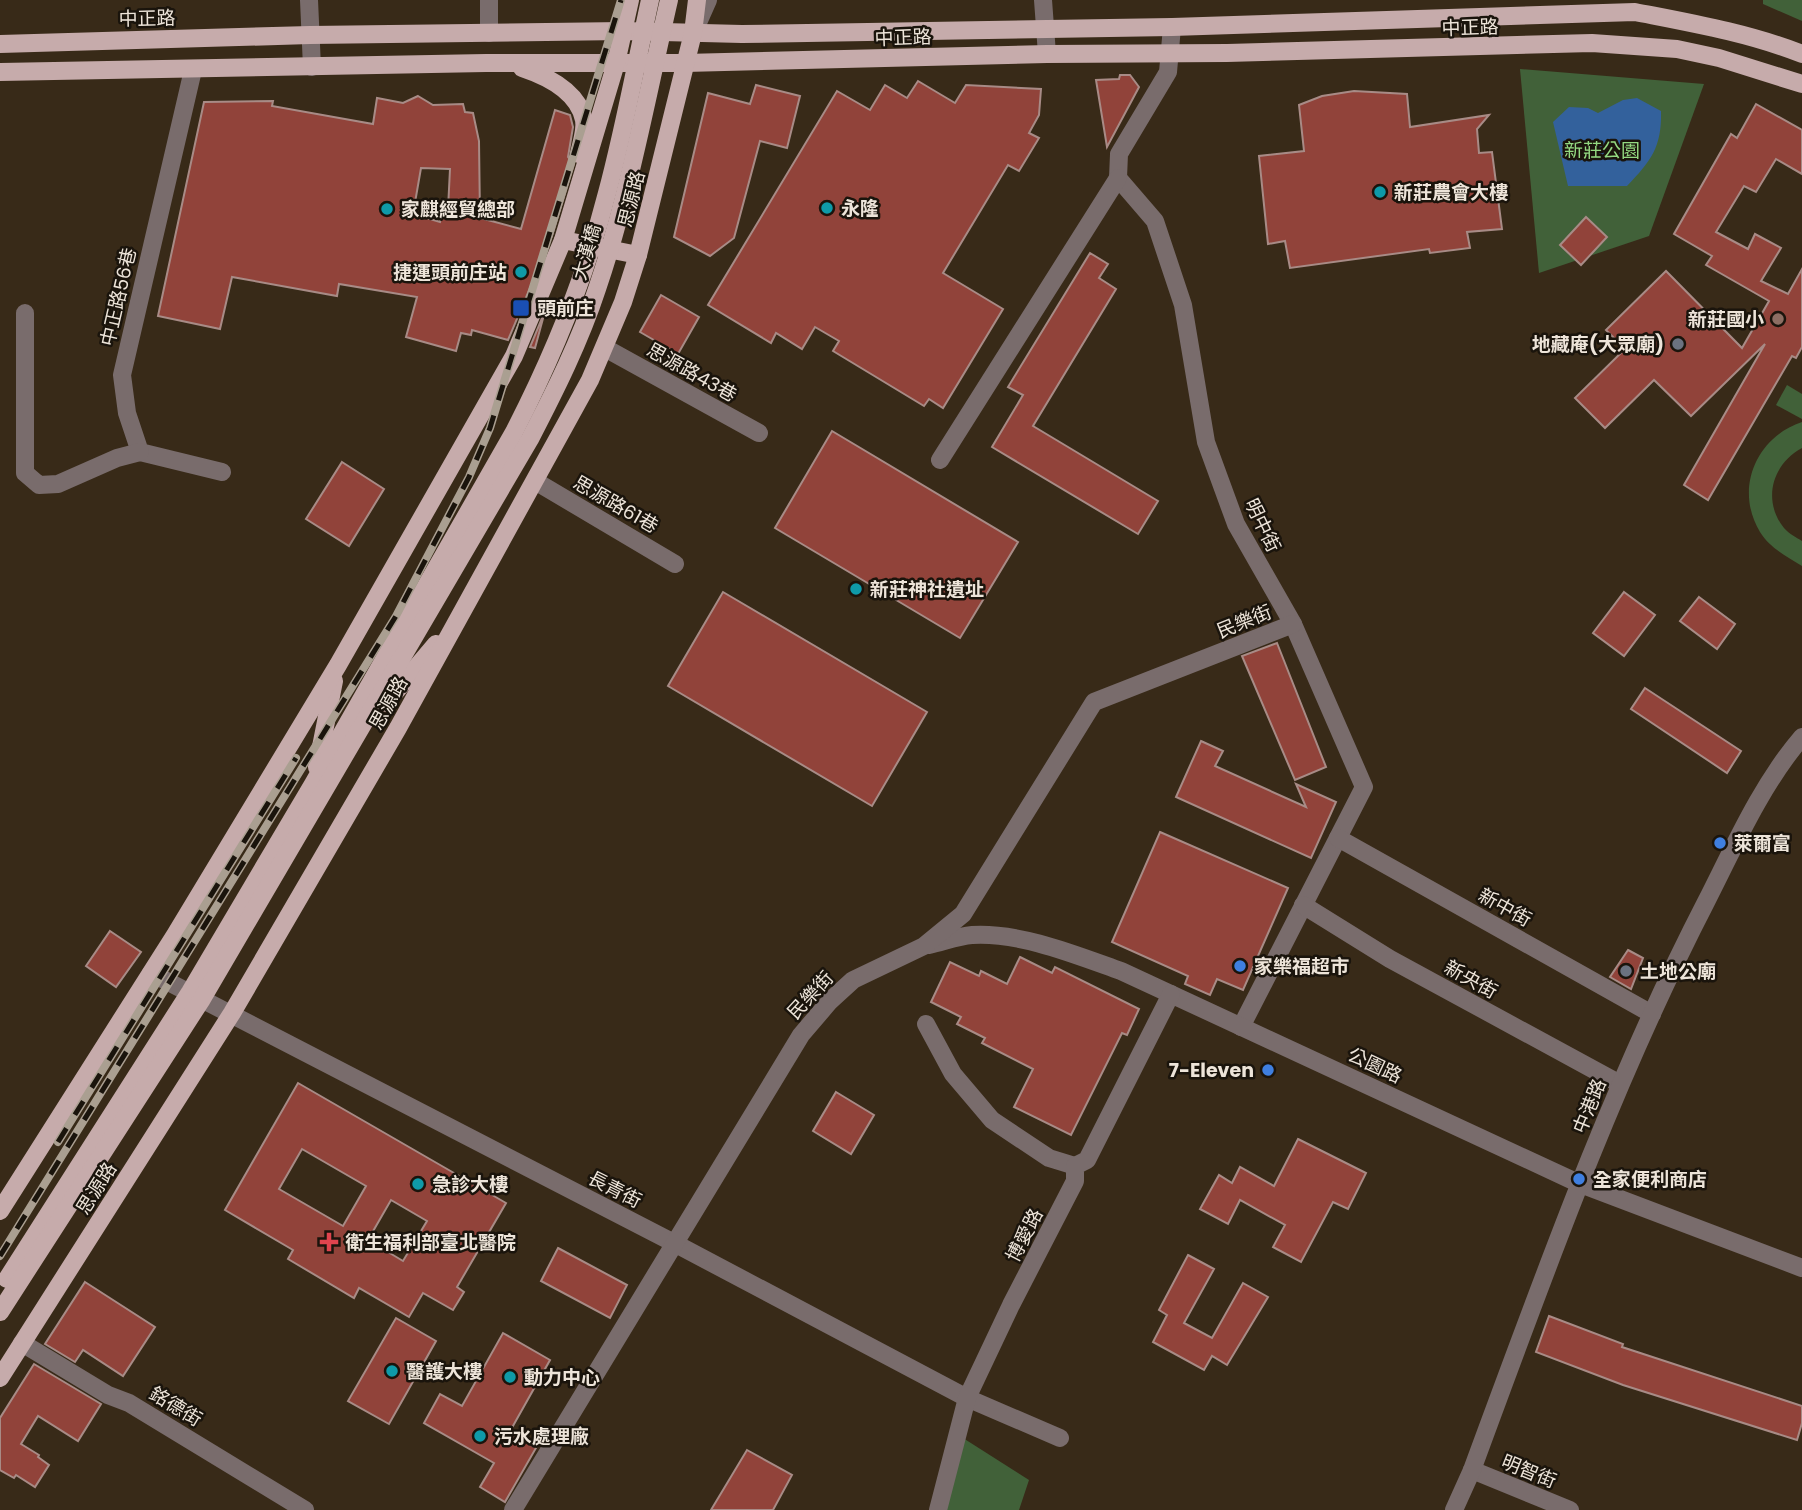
<svg xmlns="http://www.w3.org/2000/svg" width="1802" height="1510" font-family="Poppins,'Noto Sans TC',sans-serif">
<style>
.green{fill:#416139}
.water{fill:#33619c}
.building{fill:#91433a;stroke:#a88b86;stroke-width:2;fill-rule:evenodd}
.lines{fill:none;stroke-linecap:round;stroke-linejoin:round}
.minor{stroke:#796c6c;stroke-width:18}
.major{stroke:#c6abab;stroke-width:18}
.rail-casing{stroke:#aa9f91;stroke-width:8}
.rail{stroke:#1a140c;stroke-width:5;stroke-dasharray:16;stroke-linecap:butt}
.culture-dot{fill:#0f9aa8;stroke:#1a140c;stroke-width:2.5}
.transit-dot{fill:#1a4fb4;stroke:#1a140c;stroke-width:2.5}
.education-dot{fill:#8d6e63;stroke:#1a140c;stroke-width:2.5}
.worship-dot{fill:#6b7280;stroke:#1a140c;stroke-width:2.5}
.shop-dot{fill:#3f7fe0;stroke:#1a140c;stroke-width:2.5}
.health-dot{fill:#e0444e;stroke:#1a140c;stroke-width:2.5}
.labels{text-anchor:middle;stroke-width:5;stroke-linejoin:round;paint-order:stroke}
.street-label{font-size:19px;fill:#ede4d9;stroke:#1a140c}
.park-label{font-size:19px;fill:#94da82;stroke:#1a140c}
.poi-label{font-size:19px;font-weight:bold;fill:#ede4d9;stroke:#1a140c;text-anchor:start}
</style>
<rect width="100%" height="100%" fill="#382a18"/>
<g class="green">
<path d="M 1763,0 L 1802,0 L 1802,21 L 1763,4 Z"/>
<path d="M 1520,69 L 1704,84 L 1649,236 L 1539,273 Z"/>
<path d="M 1787,385 L 1802,394 L 1802,419 L 1776,405 Z"/>
<path d="M 1802,422 L 1802,448 C 1772,464 1762,501 1784,528 C 1789,534 1796,537 1802,541 L 1802,566 C 1786,556 1770,548 1760,532 C 1734,489 1756,437 1802,422 Z"/>
<path d="M 963,1438 L 1029,1480 L 1019,1510 L 944,1510 Z"/>
</g>
<path class="water" d="M 1637,98 L 1661,111 C 1662,147 1651,161 1627,186 L 1568,186 L 1553,122 L 1569,107 L 1588,108 L 1598,113 L 1623,100 Z"/>
<g class="building">
<path d="M 1120,75 L 1130,75 L 1139,87 L 1107,147 L 1096,80 L 1119,79 Z"/>
<path d="M 918,81 L 955,103 L 966,85 L 1041,89 L 1039,115 L 1029,133 L 1039,138 L 1019,171 L 1008,165 L 943,273 L 1003,309 L 943,408 L 929,399 L 924,406 L 833,351 L 839,341 L 815,327 L 802,349 L 776,333 L 771,343 L 708,305 L 837,91 L 870,110 L 885,85 L 907,98 Z"/>
<path d="M 756,85 L 800,96 L 787,148 L 760,141 L 734,238 L 710,256 L 674,237 L 708,93 L 750,104 Z"/>
<path d="M 1354,91 L 1407,94 L 1410,127 L 1489,115 L 1477,129 L 1479,153 L 1492,152 L 1502,229 L 1467,232 L 1470,248 L 1430,253 L 1429,249 L 1290,268 L 1285,241 L 1268,244 L 1259,156 L 1304,151 L 1299,105 L 1322,96 Z"/>
<path d="M 418,96 L 433,105 L 463,104 L 465,112 L 473,113 L 479,141 L 480,218 L 521,229 L 555,110 L 570,115 L 573,127 L 568,157 L 574,164 L 552,236 L 508,340 L 472,330 L 471,335 L 461,333 L 456,351 L 406,337 L 417,297 L 339,284 L 337,296 L 232,277 L 220,329 L 158,316 L 204,102 L 273,101 L 272,106 L 373,124 L 377,98 L 403,103 ZM 421,168 L 450,169 L 448,209 L 443,208 L 440,222 L 413,214 Z"/>
<path d="M 1756,104 L 1802,130 L 1802,174 L 1776,159 L 1756,192 L 1744,186 L 1716,232 L 1748,249 L 1755,234 L 1781,248 L 1761,281 L 1788,294 L 1802,269 L 1802,347 L 1796,358 L 1792,356 L 1708,500 L 1684,485 L 1765,344 L 1691,416 L 1654,380 L 1605,428 L 1575,398 L 1625,349 L 1606,330 L 1666,271 L 1742,348 L 1769,301 L 1706,265 L 1712,256 L 1674,234 L 1731,134 L 1737,138 Z"/>
<path d="M 1586,217 L 1607,237 L 1581,265 L 1560,245 Z"/>
<path d="M 1090,253 L 1108,264 L 1099,278 L 1116,289 L 1033,426 L 1158,501 L 1138,534 L 992,447 L 1023,395 L 1008,387 Z"/>
<path d="M 661,295 L 699,317 L 678,354 L 640,332 Z"/>
<path d="M 545,311 L 535,348 L 530,347 Z"/>
<path d="M 832,431 L 1018,542 L 960,638 L 775,528 Z"/>
<path d="M 342,462 L 384,489 L 349,546 L 306,519 Z"/>
<path d="M 723,592 L 927,712 L 872,806 L 668,686 Z"/>
<path d="M 1624,592 L 1655,615 L 1624,656 L 1593,633 Z"/>
<path d="M 1699,597 L 1735,624 L 1717,649 L 1680,621 Z"/>
<path d="M 1277,643 L 1326,767 L 1295,780 L 1242,656 Z"/>
<path d="M 1645,688 L 1741,751 L 1727,773 L 1631,709 Z"/>
<path d="M 1201,741 L 1223,751 L 1215,766 L 1306,807 L 1296,784 L 1336,802 L 1311,858 L 1176,797 Z"/>
<path d="M 1160,832 L 1288,888 L 1243,990 L 1217,979 L 1210,995 L 1185,984 L 1188,976 L 1112,942 Z"/>
<path d="M 110,931 L 141,952 L 116,987 L 86,966 Z"/>
<path d="M 1628,950 L 1643,958 L 1631,989 L 1610,977 Z"/>
<path d="M 1020,957 L 1052,973 L 1055,967 L 1139,1009 L 1127,1035 L 1122,1033 L 1071,1135 L 1014,1107 L 1033,1069 L 982,1043 L 985,1038 L 957,1024 L 961,1017 L 931,1002 L 950,962 L 979,976 L 981,971 L 1007,984 Z"/>
<path d="M 298,1083 L 506,1203 L 457,1287 L 464,1292 L 453,1310 L 423,1293 L 409,1317 L 359,1288 L 354,1298 L 288,1259 L 293,1250 L 225,1210 ZM 302,1149 L 366,1186 L 343,1226 L 279,1189 ZM 391,1200 L 427,1221 L 403,1261 L 368,1240 Z"/>
<path d="M 836,1092 L 874,1115 L 851,1154 L 813,1131 Z"/>
<path d="M 1298,1139 L 1366,1173 L 1348,1209 L 1333,1202 L 1301,1262 L 1273,1247 L 1285,1225 L 1240,1200 L 1228,1224 L 1200,1209 L 1219,1175 L 1232,1183 L 1240,1167 L 1274,1186 Z"/>
<path d="M 558,1248 L 627,1285 L 610,1318 L 541,1281 Z"/>
<path d="M 1188,1255 L 1214,1269 L 1184,1323 L 1212,1338 L 1243,1283 L 1268,1297 L 1227,1365 L 1212,1356 L 1204,1370 L 1153,1342 L 1167,1315 L 1159,1310 Z"/>
<path d="M 85,1282 L 155,1327 L 123,1376 L 83,1350 L 75,1362 L 45,1344 Z"/>
<path d="M 1549,1316 L 1623,1344 L 1622,1347 L 1802,1406 L 1802,1423 L 1797,1440 L 1623,1385 L 1536,1352 Z"/>
<path d="M 396,1318 L 436,1341 L 389,1424 L 348,1401 Z"/>
<path d="M 503,1333 L 550,1360 L 509,1433 L 536,1448 L 505,1502 L 480,1487 L 494,1463 L 424,1423 L 440,1394 L 462,1406 Z"/>
<path d="M 34,1364 L 101,1404 L 78,1441 L 38,1416 L 21,1444 L 39,1455 L 38,1457 L 49,1465 L 35,1487 L 16,1475 L 14,1478 L 0,1470 L 0,1418 Z"/>
<path d="M 747,1450 L 792,1475 L 773,1510 L 711,1510 Z"/>
</g>
<g class="lines">
<g class="minor">
<path d="M 309,0 L 312,67"/>
<path d="M 1043,0 L 1047,54"/>
<path d="M 696,27 L 708,0"/>
<path d="M 1172,27 L 1168,72 L 1119,154 L 1118,178 L 1155,221 L 1183,305 L 1206,442 L 1236,524 L 1293,624 L 1364,787 L 1241,1027"/>
<path d="M 489,33 L 489,0"/>
<path d="M 193,70 L 122,375 L 127,413 L 140,452 L 222,472"/>
<path d="M 25,313 L 25,473 L 39,485 L 58,484 L 117,458 L 140,452"/>
<path d="M 605,348 L 759,433"/>
<path d="M 940,460 L 1118,178"/>
<path d="M 535,481 L 675,564"/>
<path d="M 1338,838 L 1652,1014"/>
<path d="M 1303,905 L 1390,959 L 1620,1084"/>
<path d="M 929,945 C 943,942 958,936 972,935 C 1020,932 1076,955 1121,971 L 1578,1183 L 1802,1268"/>
<path d="M 151,973 L 674,1243 L 967,1398 L 1060,1438"/>
<path d="M 926,1024 L 953,1074 L 992,1120 L 1049,1158 L 1075,1166"/>
<path d="M 22,1343 L 108,1395 L 129,1403 L 305,1510"/>
<path d="M 1472,1470 L 1570,1510"/>
<path d="M 513,1510 L 801,1035 L 830,1001 L 853,980 L 924,946 L 963,914 L 1094,702 L 1293,624"/>
<path d="M 938,1510 L 967,1398 L 1011,1305 L 1075,1181 L 1075,1166 L 1087,1160 L 1171,994"/>
<path d="M 1454,1510 L 1472,1470 C 1543,1278 1612,1084 1706,902 C 1734,847 1761,785 1802,737"/>
</g>
<g class="major">
<path d="M 0,44 L 310,35 L 623,31 L 742,34 L 1172,27 L 1635,12 C 1691,23 1749,33 1802,54"/>
<path d="M 522,68 C 546,76 578,91 584,120 C 586,130 581,144 579,154"/>
<path d="M 0,72 L 486,63 L 685,63 L 1047,54 L 1227,53 L 1592,43 L 1677,49 L 1719,58 L 1802,84"/>
<path d="M 563,240 L 638,255"/>
<path d="M 386,703 L 436,644"/>
<path d="M 317,767 L 334,681"/>
<path d="M 0,1211 L 175,935 L 338,665 L 514,356 L 563,240 L 616,63 L 630,0"/>
<path d="M 7,1279 L 190,992 L 313,784 L 514,432 C 553,356 586,276 607,193 C 624,130 636,64 650,0"/>
<path d="M 0,1312 L 202,999 L 530,439 C 555,391 580,341 597,289 C 629,195 647,96 669,0"/>
<path d="M 0,1378 L 232,1013 L 398,728 L 590,380 L 623,302 L 638,255 L 693,33 L 697,0"/>
</g>
<g class="rail-casing">
<g id="rail">
<path d="M 58,1142 L 296,758"/>
<path d="M 0,1256 L 396,616 L 469,477 L 490,428 L 500,395 L 621,0"/>
</g>
</g>
<use href="#rail" class="rail"/>
</g>
<g class="culture-dot">
<circle cx="1380" cy="192" r="7"/>
<circle cx="827" cy="208" r="7"/>
<circle cx="387" cy="209" r="7"/>
<circle cx="521" cy="272" r="7"/>
<circle cx="856" cy="589" r="7"/>
<circle cx="418" cy="1184" r="7"/>
<circle cx="392" cy="1371" r="7"/>
<circle cx="510" cy="1377" r="7"/>
<circle cx="480" cy="1436" r="7"/>
</g>
<rect class="transit-dot" x="512" y="299" width="18" height="18" rx="3.5"/>
<circle class="education-dot" cx="1778" cy="319" r="7"/>
<g class="worship-dot">
<circle cx="1678" cy="344" r="7"/>
<circle cx="1626" cy="971" r="7"/>
</g>
<g class="shop-dot">
<circle cx="1720" cy="843" r="7"/>
<circle cx="1240" cy="966" r="7"/>
<circle cx="1268" cy="1070" r="7"/>
<circle cx="1579" cy="1179" r="7"/>
</g>
<path class="health-dot" d="M325.5 1231.5h7v7h7v7h-7v7h-7v-7h-7v-7h7z"/>
<g class="labels">
<g class="street-label">
<text transform="translate(147 18) rotate(-1)" y="7">中正路</text>
<text transform="translate(1470 27) rotate(-2)" y="7">中正路</text>
<text transform="translate(903 37) rotate(-2)" y="7">中正路</text>
<text transform="translate(631 199) rotate(-76)" y="7">思源路</text>
<text transform="translate(586 252) rotate(-74)" y="7">大漢橋</text>
<text transform="translate(118 297) rotate(-77)" y="7">中正路56巷</text>
<text transform="translate(692 372) rotate(29)" y="7">思源路43巷</text>
<text transform="translate(616 504) rotate(30)" y="7">思源路61巷</text>
<text transform="translate(1263 525) rotate(64)" y="7">明中街</text>
<text transform="translate(1244 621) rotate(-22)" y="7">民樂街</text>
<text transform="translate(388 703) rotate(-61)" y="7">思源路</text>
<text transform="translate(1505 907) rotate(29)" y="7">新中街</text>
<text transform="translate(1471 979) rotate(29)" y="7">新央街</text>
<text transform="translate(810 995) rotate(-47)" y="7">民樂街</text>
<text transform="translate(1375 1065) rotate(25)" y="7">公園路</text>
<text transform="translate(1589 1106) rotate(-68)" y="7">中港路</text>
<text transform="translate(96 1188) rotate(-58)" y="7">思源路</text>
<text transform="translate(615 1189) rotate(27)" y="7">長青街</text>
<text transform="translate(1024 1235) rotate(-63)" y="7">博愛路</text>
<text transform="translate(176 1406) rotate(31)" y="7">銘德街</text>
<text transform="translate(1529 1471) rotate(22)" y="7">明智街</text>
</g>
<g class="park-label">
<text x="1602" y="157">新莊公園</text>
</g>
<g class="poi-label">
<text x="1394" y="199">新莊農會大樓</text>
<text x="841" y="215">永隆</text>
<text x="401" y="216">家麒經貿總部</text>
<text x="507" y="279" text-anchor="end">捷運頭前庄站</text>
<text x="537" y="315">頭前庄</text>
<text x="1764" y="326" text-anchor="end">新莊國小</text>
<text x="1664" y="351" text-anchor="end">地藏庵(大眾廟)</text>
<text x="870" y="596">新莊神社遺址</text>
<text x="1734" y="850">萊爾富</text>
<text x="1254" y="973">家樂福超市</text>
<text x="1640" y="978">土地公廟</text>
<text x="1254" y="1077" text-anchor="end">7-Eleven</text>
<text x="1593" y="1186">全家便利商店</text>
<text x="432" y="1191">急診大樓</text>
<text x="345" y="1249">衛生福利部臺北醫院</text>
<text x="406" y="1378">醫護大樓</text>
<text x="524" y="1384">動力中心</text>
<text x="494" y="1443">污水處理廠</text>
</g>
</g>
</svg>
